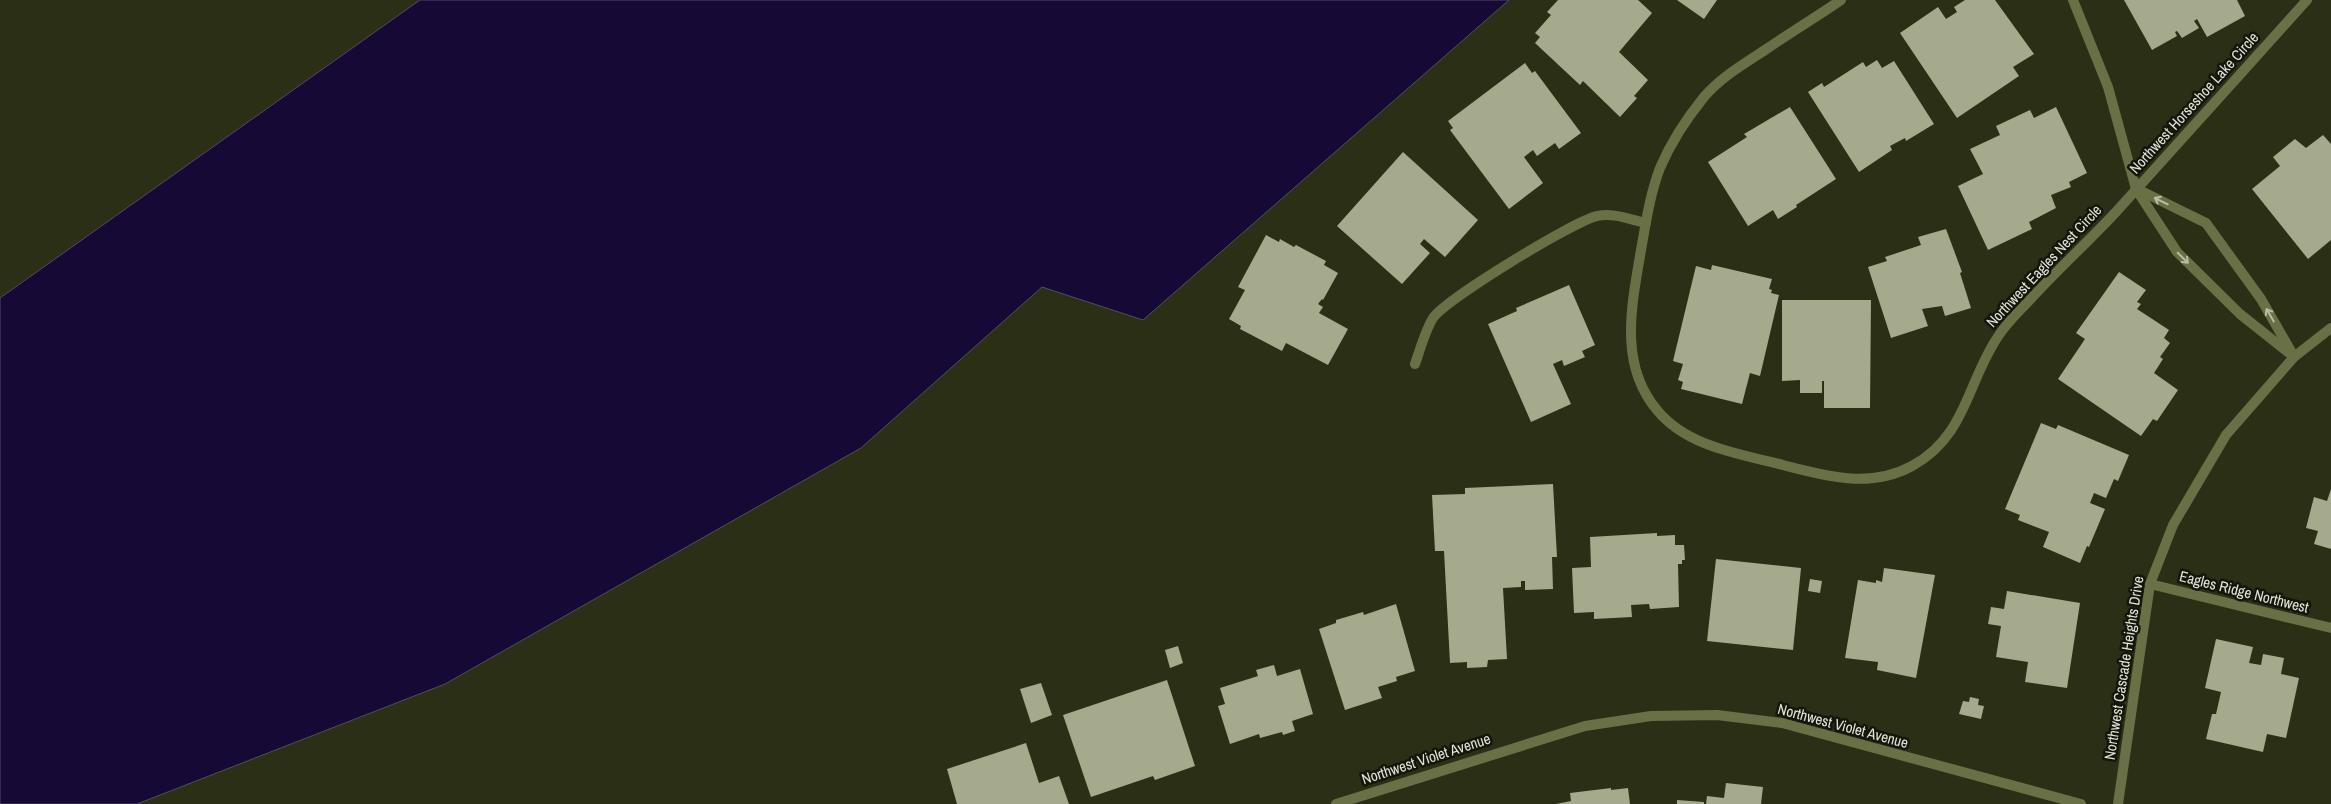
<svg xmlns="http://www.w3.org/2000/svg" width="2331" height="804" font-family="'Archivo Narrow',sans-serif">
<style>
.water{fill:#160935;stroke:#534b65}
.building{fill:#a5aa8c}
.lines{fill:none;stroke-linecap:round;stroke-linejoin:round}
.lane{stroke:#697045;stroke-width:10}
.street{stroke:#697045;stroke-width:10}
.oneway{stroke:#b8bca3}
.labels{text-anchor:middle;stroke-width:5;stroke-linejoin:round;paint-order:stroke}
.street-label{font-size:15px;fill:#e2e5d5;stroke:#14160b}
</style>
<rect width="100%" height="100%" fill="#2b2f15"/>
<path class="water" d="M 420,0 L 1509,0 L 1143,320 L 1042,287 L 861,448 L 445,684 L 137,804 L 0,804 L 0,298 Z"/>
<g class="building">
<path d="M 1558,0 L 1638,0 L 1652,13 L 1619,52 L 1648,80 L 1634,96 L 1637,98 L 1620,117 L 1583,81 L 1580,85 L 1535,43 L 1540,37 L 1535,33 L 1551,15 L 1547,12 Z"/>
<path d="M 1677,0 L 1717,0 L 1704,19 Z"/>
<path d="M 1965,0 L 1995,0 L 2034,54 L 2013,67 L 2019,76 L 1957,118 L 1900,33 L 1938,7 L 1946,19 L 1957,12 L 1954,7 Z"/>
<path d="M 2124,0 L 2237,0 L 2245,16 L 2207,37 L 2197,19 L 2194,21 L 2199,28 L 2182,38 L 2177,31 L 2175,32 L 2177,36 L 2152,50 Z"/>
<path d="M 1877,60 L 1882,68 L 1894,61 L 1934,124 L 1906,141 L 1905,138 L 1890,146 L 1892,150 L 1859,172 L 1808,92 L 1822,83 L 1824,87 L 1863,62 L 1866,67 Z"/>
<path d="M 1525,63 L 1532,73 L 1535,71 L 1581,133 L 1559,149 L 1555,143 L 1537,156 L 1533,150 L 1524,157 L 1543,183 L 1509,209 L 1450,130 L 1453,128 L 1448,121 Z"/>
<path d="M 1790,107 L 1836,179 L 1796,205 L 1797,207 L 1778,219 L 1773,210 L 1748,226 L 1708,162 L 1747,137 L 1744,134 Z"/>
<path d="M 2056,107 L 2087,173 L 2069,182 L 2071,187 L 2051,195 L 2056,208 L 2029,222 L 2032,229 L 1988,250 L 1958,186 L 1983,174 L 1970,149 L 2000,135 L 1996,126 L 2030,110 L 2034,118 Z"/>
<path d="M 2323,135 L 2331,144 L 2331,240 L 2308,259 L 2252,189 L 2280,166 L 2273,157 L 2295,139 L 2306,148 Z"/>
<path d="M 1403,152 L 1478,220 L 1445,257 L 1424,239 L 1420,244 L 1430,253 L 1402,284 L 1337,226 Z"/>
<path d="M 1946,229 L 1962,272 L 1960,273 L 1971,308 L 1945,316 L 1942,306 L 1922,309 L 1928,326 L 1891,338 L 1868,267 L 1887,261 L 1885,257 L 1921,245 L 1918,237 Z"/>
<path d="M 1266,235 L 1279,242 L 1280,239 L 1294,247 L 1296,245 L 1326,261 L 1324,265 L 1338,273 L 1323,300 L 1322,299 L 1318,304 L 1323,307 L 1319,313 L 1348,329 L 1328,365 L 1286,343 L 1282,351 L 1240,329 L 1241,326 L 1229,319 L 1245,290 L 1238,287 Z"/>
<path d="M 1712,265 L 1772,279 L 1769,289 L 1772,290 L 1771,293 L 1779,295 L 1760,376 L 1750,373 L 1742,404 L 1681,389 L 1683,382 L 1678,380 L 1683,364 L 1673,361 L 1696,266 L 1711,270 Z"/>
<path d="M 2119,272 L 2146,290 L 2137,302 L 2141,304 L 2137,309 L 2169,330 L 2164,338 L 2170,343 L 2160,357 L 2163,359 L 2154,373 L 2178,390 L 2157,421 L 2153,419 L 2141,436 L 2058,379 L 2085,339 L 2076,333 Z"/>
<path d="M 1569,285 L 1595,345 L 1582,351 L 1585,357 L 1564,366 L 1562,360 L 1553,364 L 1571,404 L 1531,422 L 1488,324 L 1517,311 L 1516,308 Z"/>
<path d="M 1782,300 L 1871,300 L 1870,408 L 1824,408 L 1824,381 L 1822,381 L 1822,393 L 1800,393 L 1800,380 L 1782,381 Z"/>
<path d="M 2041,423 L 2056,429 L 2058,425 L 2129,455 L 2118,481 L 2114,479 L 2106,498 L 2094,493 L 2090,503 L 2105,509 L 2089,547 L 2087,546 L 2080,563 L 2043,547 L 2049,532 L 2018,520 L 2020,515 L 2005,509 Z"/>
<path d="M 1553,484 L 1557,557 L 1552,557 L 1553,589 L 1525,590 L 1525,581 L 1521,581 L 1521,587 L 1503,588 L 1507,659 L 1488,660 L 1487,667 L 1467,668 L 1467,662 L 1450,663 L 1444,551 L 1435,551 L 1432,495 L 1465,494 L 1465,488 Z"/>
<path d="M 2331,489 L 2331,549 L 2314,544 L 2318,531 L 2306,528 L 2314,497 L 2327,501 Z"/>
<path d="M 1657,533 L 1657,536 L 1675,535 L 1675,545 L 1684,545 L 1685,560 L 1682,560 L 1682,564 L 1678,564 L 1679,607 L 1650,609 L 1649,604 L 1631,605 L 1632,617 L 1594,619 L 1594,612 L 1574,613 L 1572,568 L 1591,567 L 1590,537 Z"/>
<path d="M 1716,559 L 1801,568 L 1793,650 L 1707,641 Z"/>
<path d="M 1884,568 L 1935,575 L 1916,678 L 1877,670 L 1878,662 L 1845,658 L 1858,580 L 1876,583 L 1876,580 L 1882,582 Z"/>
<path d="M 1810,579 L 1822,581 L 1820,593 L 1808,591 Z"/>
<path d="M 2007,591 L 2080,603 L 2067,688 L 2025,682 L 2028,662 L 1996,657 L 2001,626 L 1988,624 L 1991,607 L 2004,609 Z"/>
<path d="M 1396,604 L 1415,671 L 1396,677 L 1397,681 L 1378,687 L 1382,698 L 1345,710 L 1319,629 L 1336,623 L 1336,620 L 1363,612 L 1364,615 Z"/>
<path d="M 2216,639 L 2253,647 L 2249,663 L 2261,665 L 2263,654 L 2284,658 L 2281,674 L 2299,678 L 2286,738 L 2267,734 L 2263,752 L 2206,739 L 2212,714 L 2216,714 L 2221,692 L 2205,688 Z"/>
<path d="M 1178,646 L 1183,663 L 1170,668 L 1165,650 Z"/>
<path d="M 1274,665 L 1277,676 L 1300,669 L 1313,714 L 1292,721 L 1295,731 L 1283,735 L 1282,732 L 1260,738 L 1259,734 L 1230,744 L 1218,706 L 1225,704 L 1220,688 L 1258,676 L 1256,670 Z"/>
<path d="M 1167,680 L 1195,766 L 1155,780 L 1153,776 L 1091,797 L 1063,715 Z"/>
<path d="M 1041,683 L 1052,715 L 1031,723 L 1020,689 Z"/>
<path d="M 1970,697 L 1979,699 L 1978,705 L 1984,706 L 1981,719 L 1959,714 L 1963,701 L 1969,702 Z"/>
<path d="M 1026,743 L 1039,783 L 1059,776 L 1069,804 L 957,804 L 947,769 Z"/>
<path d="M 1726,783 L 1763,787 L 1761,804 L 1706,804 L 1707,796 L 1724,798 Z"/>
<path d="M 1611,788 L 1611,790 L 1628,788 L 1630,804 L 1556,804 L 1571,801 L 1570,793 Z"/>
<path d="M 1677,800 L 1704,802 L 1704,804 L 1677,804 Z"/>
</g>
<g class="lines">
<path class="lane" d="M 2150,584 L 2331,628"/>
<g class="street">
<path d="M 1841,0 C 1816,17 1790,33 1765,50 C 1744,64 1721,77 1704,97 C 1687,118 1671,142 1660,168 C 1650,194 1646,222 1641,250 C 1632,304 1618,364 1657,410 C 1687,447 1740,454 1783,465 C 1826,476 1870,489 1912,466 C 1967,436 1967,381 1999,335 C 2007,323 2017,313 2027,303 C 2055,272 2086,244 2115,213 C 2179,143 2243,71 2307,0"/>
<path d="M 2073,0 L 2108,87 L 2136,189 L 2177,252 L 2240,314 L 2294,357"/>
<path d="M 2137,189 L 2206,223 L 2261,299 L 2292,353"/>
<path d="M 1415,364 C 1420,350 1425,331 1433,318 C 1446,299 1574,221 1597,216 C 1613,212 1631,220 1646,223"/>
<path d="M 1336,804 L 1585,726 L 1651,716 L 1717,715 L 1782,723 L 2081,804"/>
<path d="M 2118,804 L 2150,584 L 2173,525 L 2226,435 L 2294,357 L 2331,328"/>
</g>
</g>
<defs><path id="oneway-shaft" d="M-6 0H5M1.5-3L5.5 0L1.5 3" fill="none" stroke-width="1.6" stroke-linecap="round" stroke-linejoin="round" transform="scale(1.25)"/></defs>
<g class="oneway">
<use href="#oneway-shaft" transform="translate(2161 201) rotate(-154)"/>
<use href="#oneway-shaft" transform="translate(2183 258) rotate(45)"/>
<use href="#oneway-shaft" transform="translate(2270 315) rotate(-120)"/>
</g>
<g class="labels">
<g class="street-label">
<text transform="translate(2194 103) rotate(-48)" y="5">Northwest Horseshoe Lake Circle</text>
<text transform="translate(2044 266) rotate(-47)" y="5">Northwest Eagles Nest Circle</text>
<text transform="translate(2244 592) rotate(14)" y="5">Eagles Ridge Northwest</text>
<text transform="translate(2124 668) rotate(-81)" y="5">Northwest Cascade Heights Drive</text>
<text transform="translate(1843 726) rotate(15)" y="5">Northwest Violet Avenue</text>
<text transform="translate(1426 759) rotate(-18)" y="5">Northwest Violet Avenue</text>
</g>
</g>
</svg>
